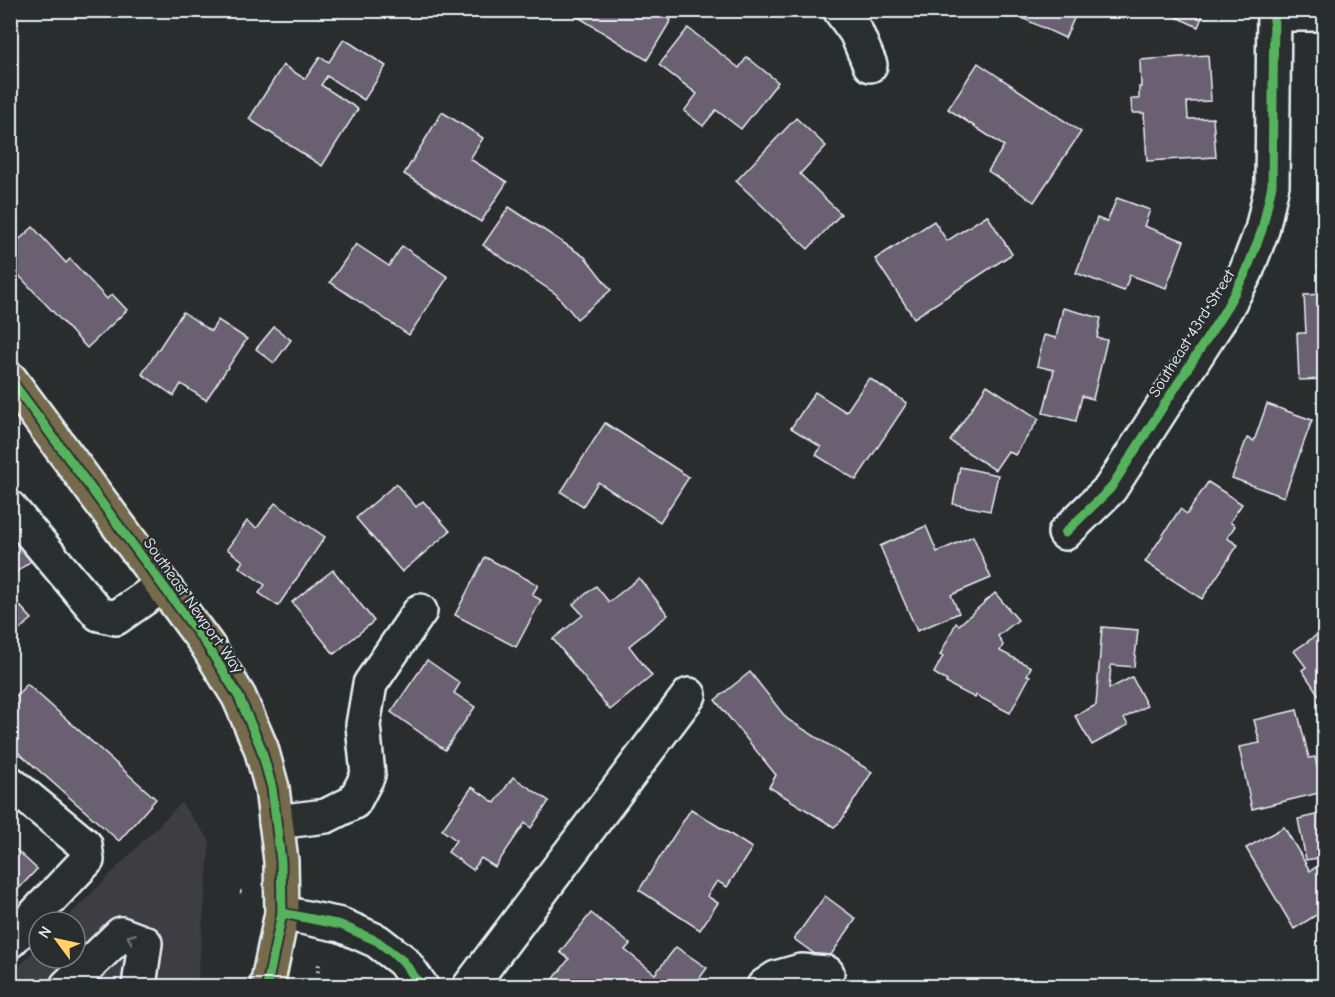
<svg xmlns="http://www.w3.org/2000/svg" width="1335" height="997" font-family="'Comic Neue',sans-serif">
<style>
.built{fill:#3d3d42}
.building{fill:#6a6172;stroke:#e8f1f8;stroke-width:1.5}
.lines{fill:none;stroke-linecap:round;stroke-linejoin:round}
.minor-casing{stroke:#e8f1f8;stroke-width:38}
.major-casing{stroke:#e8f1f8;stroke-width:38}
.path{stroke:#e8f1f8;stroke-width:4;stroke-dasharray:1.5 4.5;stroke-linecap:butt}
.minor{stroke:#2a2d2e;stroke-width:33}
.major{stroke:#746b4b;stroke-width:33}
.cycleway-casing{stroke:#2a2d2e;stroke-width:13}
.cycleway{stroke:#56b35d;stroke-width:9}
.oneway{stroke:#6c7275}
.labels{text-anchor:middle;stroke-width:5;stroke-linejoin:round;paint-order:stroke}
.street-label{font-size:16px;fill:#e8f1f8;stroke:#2a2d2e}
</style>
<rect width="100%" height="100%" fill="#2a2d2e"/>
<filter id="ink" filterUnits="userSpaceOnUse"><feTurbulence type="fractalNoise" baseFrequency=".0167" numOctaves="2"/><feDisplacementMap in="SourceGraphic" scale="12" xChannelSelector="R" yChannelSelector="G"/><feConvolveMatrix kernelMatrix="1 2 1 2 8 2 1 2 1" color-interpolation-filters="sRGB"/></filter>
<g filter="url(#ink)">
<path class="built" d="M 181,803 L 210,841 L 197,986 L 11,986 L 11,975 L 39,946 L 39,958 L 75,958 L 75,922 L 63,922 Z"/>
<g class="building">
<path d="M 567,10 L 656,10 L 671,20 L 647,60 Z"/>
<path d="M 1028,10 L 1078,10 L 1065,38 L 1024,19 Z"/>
<path d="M 1161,10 L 1205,10 L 1198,27 Z"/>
<path d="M 688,28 L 739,68 L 747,57 L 778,82 L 741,129 L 716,110 L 703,126 L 684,111 L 697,94 L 659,65 Z"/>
<path d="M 344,39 L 386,66 L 364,100 L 327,76 L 321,85 L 358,109 L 322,166 L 249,119 L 283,65 L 305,79 L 320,57 L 329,62 Z"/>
<path d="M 1208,55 L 1211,101 L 1187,102 L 1188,119 L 1213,118 L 1216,157 L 1147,161 L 1144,113 L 1132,113 L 1131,99 L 1139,99 L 1139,87 L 1141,87 L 1140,60 Z"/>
<path d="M 978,63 L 1081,132 L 1034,202 L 988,171 L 1004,146 L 948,109 Z"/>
<path d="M 442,112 L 483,138 L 470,159 L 507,182 L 481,222 L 404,174 Z"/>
<path d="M 796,118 L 826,146 L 800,174 L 841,214 L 808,249 L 736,181 Z"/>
<path d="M 1117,198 L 1150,210 L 1144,226 L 1184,241 L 1166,288 L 1130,275 L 1124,291 L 1076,273 L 1097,218 L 1107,222 Z"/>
<path d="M 509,207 L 585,257 L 611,290 L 577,319 L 556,294 L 483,245 Z"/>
<path d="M 987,215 L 1012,254 L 914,318 L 875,259 L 934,221 L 947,241 Z"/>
<path d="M 33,227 L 66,263 L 70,259 L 107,299 L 112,294 L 127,310 L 87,348 L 10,266 L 10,248 Z"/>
<path d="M 1324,241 L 1324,269 L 1318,268 Z"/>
<path d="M 356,244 L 389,266 L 402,246 L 448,277 L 409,335 L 330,282 Z"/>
<path d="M 1324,294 L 1324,379 L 1299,380 L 1297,333 L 1306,333 L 1304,295 Z"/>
<path d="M 1063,308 L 1101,318 L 1097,338 L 1107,340 L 1093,399 L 1082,396 L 1076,421 L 1043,413 L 1054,370 L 1037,366 L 1044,335 L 1056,338 Z"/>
<path d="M 183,312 L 211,331 L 218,320 L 247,339 L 206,400 L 181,384 L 174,396 L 142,374 Z"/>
<path d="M 274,327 L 291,340 L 274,363 L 256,349 Z"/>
<path d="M 869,378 L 907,403 L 856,480 L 816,455 L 821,447 L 791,428 L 815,392 L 846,412 Z"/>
<path d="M 987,385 L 1039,419 L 1015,455 L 1008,451 L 995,470 L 950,441 Z"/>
<path d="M 1267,404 L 1312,420 L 1284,497 L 1232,478 L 1247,438 L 1254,441 Z"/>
<path d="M 605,423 L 689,477 L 660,522 L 598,482 L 583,506 L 561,492 Z"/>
<path d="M 960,467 L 998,475 L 990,511 L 953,504 Z"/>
<path d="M 1208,482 L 1242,504 L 1230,522 L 1235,526 L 1227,538 L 1238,545 L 1202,599 L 1145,562 L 1180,509 L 1187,514 Z"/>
<path d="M 396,484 L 416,507 L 423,501 L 450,531 L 402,572 L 356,518 Z"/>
<path d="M 275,503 L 325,537 L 278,606 L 259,593 L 265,585 L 239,567 L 243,561 L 227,549 L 247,521 L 257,528 Z"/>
<path d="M 10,526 L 36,557 L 10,577 Z"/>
<path d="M 926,526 L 937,552 L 973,536 L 991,578 L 951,595 L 959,613 L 917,631 L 880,546 Z"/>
<path d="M 485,557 L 538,585 L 532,595 L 541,600 L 516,647 L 455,615 Z"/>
<path d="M 333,570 L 374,621 L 334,654 L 292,602 Z"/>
<path d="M 639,578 L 668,615 L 629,646 L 652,676 L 610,710 L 553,639 L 583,615 L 573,604 L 596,586 L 609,602 Z"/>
<path d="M 995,593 L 1018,620 L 998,636 L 1003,645 L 1000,651 L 1031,667 L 1027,675 L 1030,676 L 1010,713 L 976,695 L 975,698 L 946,683 L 947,681 L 934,673 L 943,656 L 940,655 L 956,623 L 959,625 Z"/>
<path d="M 10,595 L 32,619 L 10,637 Z"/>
<path d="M 1102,627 L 1138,630 L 1134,667 L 1111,665 L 1109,689 L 1132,677 L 1147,706 L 1124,718 L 1128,725 L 1092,745 L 1075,716 L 1096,705 Z"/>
<path d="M 1324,630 L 1324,703 L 1302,670 L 1306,667 L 1294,651 Z"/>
<path d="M 427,660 L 460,683 L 454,693 L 475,707 L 445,750 L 391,712 Z"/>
<path d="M 750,672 L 787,719 L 872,772 L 841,821 L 834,827 L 769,787 L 776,775 L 715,700 Z"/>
<path d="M 27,684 L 156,799 L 119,841 L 10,745 L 10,703 Z"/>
<path d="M 1297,710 L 1309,758 L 1315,757 L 1323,792 L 1252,809 L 1239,747 L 1260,743 L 1254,720 Z"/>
<path d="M 513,777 L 549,801 L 531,828 L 525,823 L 495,867 L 481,858 L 473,870 L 448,852 L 456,840 L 442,830 L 472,787 L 495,803 Z"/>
<path d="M 691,809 L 752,848 L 727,887 L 717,881 L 707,896 L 718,903 L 700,930 L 639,890 Z"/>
<path d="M 1324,813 L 1324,857 L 1306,860 L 1298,819 Z"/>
<path d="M 1284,827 L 1310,871 L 1318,866 L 1324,877 L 1324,910 L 1294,929 L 1246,848 Z"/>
<path d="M 10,844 L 37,869 L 10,898 Z"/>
<path d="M 825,896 L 856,919 L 826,962 L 794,939 Z"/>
<path d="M 591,913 L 630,944 L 625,950 L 655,974 L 676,947 L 707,968 L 694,986 L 664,986 L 652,977 L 644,986 L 559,986 L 552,981 L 569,959 L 560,952 Z"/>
</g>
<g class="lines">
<g class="minor-casing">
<g id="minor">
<path d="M 840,10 L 856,32 L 870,65"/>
<path d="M 1274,14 L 1324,14"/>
<path d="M 10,508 L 99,614 L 116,618 L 163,585"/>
<path d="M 1065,533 L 1110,489 L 1224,312 L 1246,272 L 1262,230 L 1272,185 L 1274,10"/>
<path d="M 10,783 L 85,845 L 87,860 L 10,941"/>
<path d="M 276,822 L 326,816 L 354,802 L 368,775 L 363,725 L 370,684 L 420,611"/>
<path d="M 282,913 L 341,925 L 377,941 L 403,961 L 421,986"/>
<path d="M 67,986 L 121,934 L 145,943 L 139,986"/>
<path d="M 470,986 L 689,695"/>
<path d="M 764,986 L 776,978 L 801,971 L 827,973"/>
</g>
</g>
<g class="major-casing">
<path id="major" d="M 10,379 L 207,645 L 239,697 L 261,748 L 272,788 L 281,861 L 282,913 L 267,986"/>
</g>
<g class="path">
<path d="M 240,892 L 245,893"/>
<path d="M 318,972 L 319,963"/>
</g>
<use href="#minor" class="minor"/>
<use href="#major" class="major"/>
<g class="cycleway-casing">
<g id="cycleway">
<path d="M 10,379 L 207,645 L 239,697 L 261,748 L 272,788 L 281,861 L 282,913 L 267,986"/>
<path d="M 1065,533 L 1110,489 L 1224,312 L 1246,272 L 1262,230 L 1272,185 L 1274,10"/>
<path d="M 282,913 L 341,925 L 377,941 L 403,961 L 421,986"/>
</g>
</g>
<use href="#cycleway" class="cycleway"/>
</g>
<defs><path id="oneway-chevron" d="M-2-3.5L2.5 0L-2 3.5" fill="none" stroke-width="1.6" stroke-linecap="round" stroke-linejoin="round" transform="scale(1.5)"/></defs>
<use class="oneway" href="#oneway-chevron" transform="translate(131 938) rotate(-159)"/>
</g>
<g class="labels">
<g class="street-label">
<text transform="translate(1191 333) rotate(-58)" y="6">Southeast 43rd Street</text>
<text transform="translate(194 605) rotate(55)" y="6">Southeast Newport Way</text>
</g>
</g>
<rect width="1335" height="997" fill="none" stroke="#2a2d2e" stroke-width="36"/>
<rect x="18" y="18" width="1299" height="961" fill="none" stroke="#e8f1f8" stroke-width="2" filter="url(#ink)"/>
<g transform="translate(57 940) rotate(303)"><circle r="28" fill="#2a2d2e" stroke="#767b7f" stroke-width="1.5"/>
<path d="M0-4.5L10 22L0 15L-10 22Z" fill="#ffd166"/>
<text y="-9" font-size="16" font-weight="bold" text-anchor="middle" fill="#e8f1f8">N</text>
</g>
</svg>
